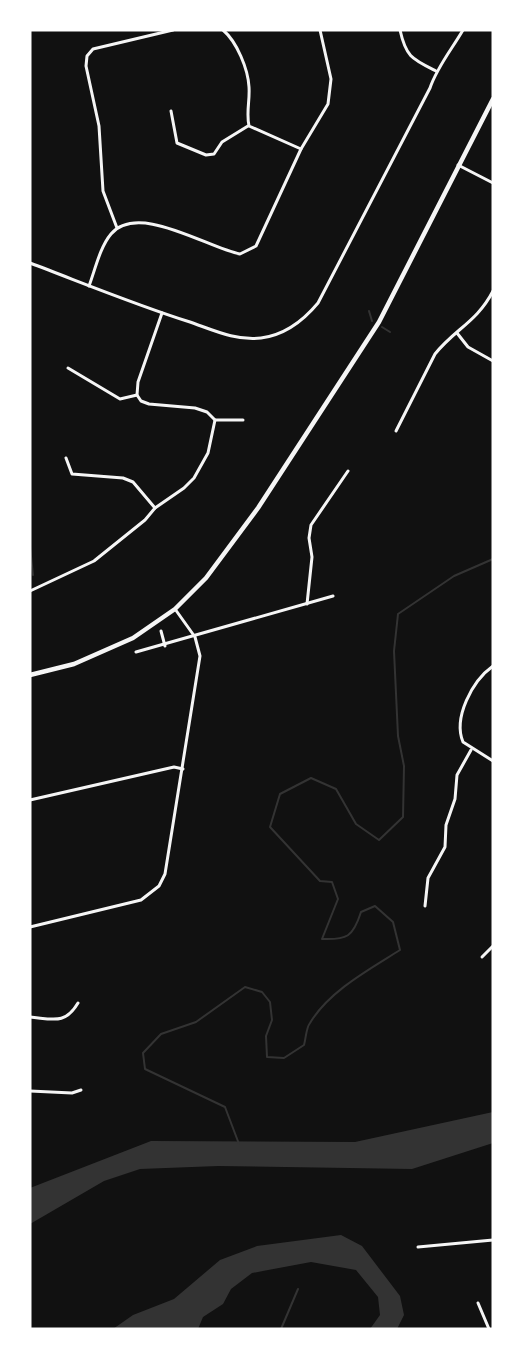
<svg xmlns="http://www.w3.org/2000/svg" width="523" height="1359" font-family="'Playfair Display',serif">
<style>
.water{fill:#333}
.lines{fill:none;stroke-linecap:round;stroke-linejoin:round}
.stream{stroke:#333;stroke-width:2}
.minor{stroke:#f5f5f5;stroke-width:3}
.secondary{stroke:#f5f5f5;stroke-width:4.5}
</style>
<rect width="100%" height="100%" fill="#111"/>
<g class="water">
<path d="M 493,1112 L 493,1143 L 412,1169 L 218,1166 L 140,1169 L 104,1181 L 30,1224 L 30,1188 L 151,1141 L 355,1142 Z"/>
<path d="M 341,1235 L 362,1246 L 400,1296 L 404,1315 L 397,1329 L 370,1329 L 380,1315 L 378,1297 L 356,1270 L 311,1262 L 252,1273 L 231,1289 L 223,1304 L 203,1317 L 198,1329 L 113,1329 L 133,1315 L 174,1299 L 220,1260 L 257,1246 Z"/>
</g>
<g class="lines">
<g class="stream">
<path d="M 369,311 L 372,321"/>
<path d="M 382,327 L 390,332"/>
<path d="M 30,547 L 33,575"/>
<path d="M 239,1144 L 225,1107 L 145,1069 L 143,1053 L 161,1034 L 196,1022 L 245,987 L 262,992 L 270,1002 L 272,1020 L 266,1036 L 267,1057 L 284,1058 L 304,1045 C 306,1038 306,1028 310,1023 C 329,991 370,969 400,950 L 393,922 L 375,906 L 361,912 C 353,937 347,940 322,939 L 338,899 L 332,882 L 320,881 L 270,827 L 280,794 L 311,778 L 336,789 L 356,824 L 379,840 L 403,817 L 404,766 L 398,736 L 394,651 L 398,614 L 454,576 L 493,559"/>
<path d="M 281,1329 L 298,1289"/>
</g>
<g class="minor">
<path d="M 223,30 C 237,42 248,69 249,87 C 250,101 246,112 249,126 L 301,149"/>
<path d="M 400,30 C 406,57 412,59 436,71"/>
<path d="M 171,111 L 177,143 L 206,155 L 214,154 L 222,142 L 248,126"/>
<path d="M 458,165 L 493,183"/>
<path d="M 117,228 L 103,191 L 99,126 L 86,66 L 87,56 L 93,49 L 173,30"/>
<path d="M 30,263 C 83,283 136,305 190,322 C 213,330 236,341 261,338 C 285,335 303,321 318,303 L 430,88 C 437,67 452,49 463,30"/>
<path d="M 89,286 C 95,270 100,247 111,234 C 138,202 208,248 240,254 L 256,246 L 301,149 L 328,104 L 331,79 L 320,30"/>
<path d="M 457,333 L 468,347 L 493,361"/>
<path d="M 68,368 L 120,399 L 137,395 L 141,401 L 149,404 L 195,408 L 207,412 L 215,420 L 243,420"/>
<path d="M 137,395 L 138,382 L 162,313"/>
<path d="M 396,431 L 435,354 C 455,329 477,322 493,291"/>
<path d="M 66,458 L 72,474 L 123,478 L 133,482 L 155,508"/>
<path d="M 30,591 L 94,561 L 145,520 L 155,508 L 184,488 L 194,478 L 208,453 L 215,420"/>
<path d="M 307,604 L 312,557 L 309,538 L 311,525 L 348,471"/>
<path d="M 161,631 L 165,646"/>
<path d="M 136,652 L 333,596"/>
<path d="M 493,666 C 472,681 453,718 463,742 L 493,761"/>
<path d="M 30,800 L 174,767 L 183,769"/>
<path d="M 425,906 L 428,878 L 445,847 L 446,825 L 455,799 L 457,775 L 471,750"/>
<path d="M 30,927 L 141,900 L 159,886 L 165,874 L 200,656 L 195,637 L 175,609"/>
<path d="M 482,957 L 493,946"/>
<path d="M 30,1017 C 53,1019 65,1025 78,1003"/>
<path d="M 30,1091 L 72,1093 L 81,1090"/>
<path d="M 418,1247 L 493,1240"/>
<path d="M 478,1303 L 489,1329"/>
</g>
<path class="secondary" d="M 30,675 L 74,664 L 133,638 L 175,609 L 206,578 L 258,508 L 379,322 L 493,99"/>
</g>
<rect width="523" height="1359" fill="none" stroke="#ffffff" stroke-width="63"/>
</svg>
